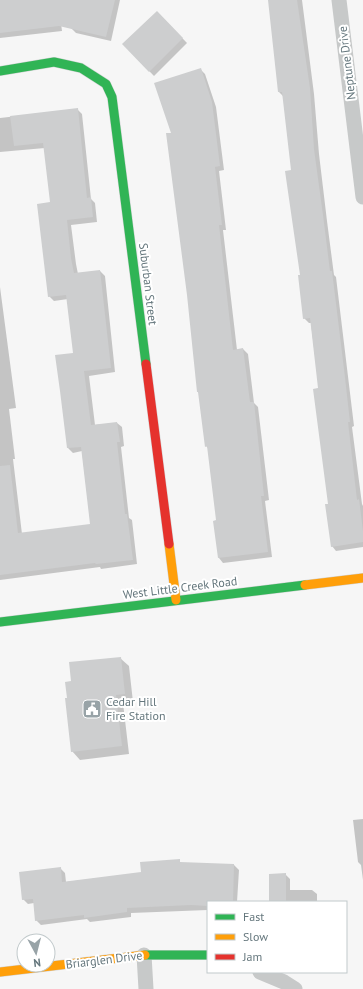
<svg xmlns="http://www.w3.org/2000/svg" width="363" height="989" font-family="'PT Sans',sans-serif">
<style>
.shadow{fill:#0003}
.building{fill:#cdcecf}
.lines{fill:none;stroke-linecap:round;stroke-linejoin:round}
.fast-casing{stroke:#d2d3d4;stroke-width:10}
.slow-casing{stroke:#d2d3d4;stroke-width:10}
.jam-casing{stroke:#d2d3d4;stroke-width:10}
.street{stroke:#c7c9c9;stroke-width:15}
.fast{stroke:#30b455;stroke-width:9}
.slow{stroke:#ff9f0a;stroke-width:9}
.jam{stroke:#e5322d;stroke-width:9}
.labels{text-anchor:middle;stroke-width:4;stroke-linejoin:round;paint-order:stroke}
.street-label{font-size:12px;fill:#65777d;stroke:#fff}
.poi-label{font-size:12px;fill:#65777d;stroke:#fff;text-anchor:start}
</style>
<rect width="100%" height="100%" fill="#f6f6f6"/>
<g class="shadow">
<path d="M 0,0 L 58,0 L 62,31 L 0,38 Z"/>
<path d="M 78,0 L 120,0 L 111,41 L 76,33 L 71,28 Z"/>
<path d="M 269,0 L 302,0 L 314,94 L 319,154 L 327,221 L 334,275 L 336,277 L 354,426 L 352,427 L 362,504 L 363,506 L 363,547 L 336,551 L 332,546 L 319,389 L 311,323 L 309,323 L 304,318 L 292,171 L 284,97 L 279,92 Z"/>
<path d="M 157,12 L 187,43 L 154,76 L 123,44 Z"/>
<path d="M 200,69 L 205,74 L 216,107 L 224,170 L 219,171 L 226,230 L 223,230 L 237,350 L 243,349 L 248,354 L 254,403 L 258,407 L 269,500 L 265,501 L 272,557 L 223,563 L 219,558 L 214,522 L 217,521 L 209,449 L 206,446 L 199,393 L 198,392 L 172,134 Z"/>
<path d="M 77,109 L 82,114 L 91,199 L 95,203 L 97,222 L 71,225 L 76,264 L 78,274 L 100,271 L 105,276 L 115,372 L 89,376 L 95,425 L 117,423 L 122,427 L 124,446 L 121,447 L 129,518 L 132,520 L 137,564 L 101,569 L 100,567 L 0,580 L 0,287 L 16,408 L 9,409 L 15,459 L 13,459 L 22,534 L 91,525 L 82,451 L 73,453 L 68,448 L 74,354 L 68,299 L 54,301 L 49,296 L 51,203 L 45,148 L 0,152 L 0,118 Z"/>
<path d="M 120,658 L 129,666 L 133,702 L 123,703 L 129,754 L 80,760 L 72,751 L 68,699 L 73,682 Z"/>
<path d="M 363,819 L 363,880 L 361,865 L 358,862 L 353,820 Z"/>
<path d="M 179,861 L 181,863 L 234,865 L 239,870 L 237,902 L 208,902 L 208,910 L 131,913 L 131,917 L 90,922 L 87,919 L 41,925 L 36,920 L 34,903 L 28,904 L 23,899 L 60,868 L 65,873 L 66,882 L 142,873 Z"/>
<path d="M 285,874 L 290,879 L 290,890 L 312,890 L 317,894 L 317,902 L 270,902 Z"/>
</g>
<g class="building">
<path d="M 0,0 L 115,0 L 106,37 L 59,26 L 0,33 Z"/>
<path d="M 268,0 L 297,0 L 310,88 L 314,149 L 323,215 L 330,271 L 332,271 L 344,369 L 350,422 L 348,422 L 357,500 L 359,499 L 363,531 L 363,542 L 331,547 L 325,504 L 328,504 L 313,389 L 318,388 L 310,318 L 303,319 L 298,275 L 300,275 L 285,171 L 291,170 L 282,92 L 278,92 Z"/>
<path d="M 157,11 L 183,38 L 149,72 L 122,44 Z"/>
<path d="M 201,68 L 212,102 L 220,166 L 215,167 L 222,225 L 219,225 L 233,350 L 243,348 L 250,402 L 254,402 L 264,496 L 261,496 L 268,552 L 218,558 L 213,521 L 216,520 L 207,446 L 205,447 L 198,392 L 197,392 L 187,295 L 166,133 L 171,133 L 154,83 Z"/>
<path d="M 78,108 L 87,198 L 91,197 L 93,217 L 67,220 L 71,258 L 74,273 L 100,270 L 111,368 L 84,371 L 91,425 L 117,422 L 120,442 L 117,442 L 125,514 L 127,514 L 133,560 L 96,564 L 95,563 L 0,575 L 0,466 L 10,465 L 18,533 L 90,524 L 81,447 L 67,448 L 60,391 L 55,355 L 73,353 L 66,295 L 48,297 L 37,204 L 50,202 L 43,143 L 14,146 L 10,116 Z"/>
<path d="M 121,657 L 125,694 L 116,695 L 122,746 L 71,752 L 65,698 L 67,698 L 65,682 L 71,681 L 69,662 Z"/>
<path d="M 180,859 L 180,862 L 234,864 L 233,902 L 208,902 L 208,906 L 191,905 L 127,908 L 127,912 L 84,918 L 84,915 L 35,921 L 33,899 L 22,900 L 19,872 L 61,867 L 62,882 L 141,872 L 140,862 Z"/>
<path d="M 286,873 L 286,902 L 269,902 L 269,874 Z"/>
</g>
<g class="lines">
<g class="fast-casing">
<g id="fast">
<path d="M 0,71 L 54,62 L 81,68 L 106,84 L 112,97 L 146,364"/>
<path d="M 0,622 L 305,585"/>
<path d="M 145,955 L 208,955"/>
</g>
</g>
<g class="slow-casing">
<g id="slow">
<path d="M 169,544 L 176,600"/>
<path d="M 305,585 L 363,578"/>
<path d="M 0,972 L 145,955"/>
</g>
</g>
<g class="jam-casing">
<path id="jam" d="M 146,364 L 169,544"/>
</g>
<g class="street">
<path d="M 339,0 L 363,197"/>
<path d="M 144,955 L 146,989"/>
<path d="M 260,972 L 284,982 L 295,989"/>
</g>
<use href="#fast" class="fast"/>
<use href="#slow" class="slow"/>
<use href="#jam" class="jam"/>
</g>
<defs>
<g id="civic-square" transform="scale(1)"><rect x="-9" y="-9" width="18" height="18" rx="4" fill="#98a3a7" stroke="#fff"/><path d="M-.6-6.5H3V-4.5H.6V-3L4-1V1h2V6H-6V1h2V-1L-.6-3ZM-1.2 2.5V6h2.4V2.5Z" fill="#fff"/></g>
</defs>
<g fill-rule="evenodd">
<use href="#civic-square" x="92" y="709"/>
</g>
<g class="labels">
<g class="street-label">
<text transform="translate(347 63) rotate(-97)" y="4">Neptune Drive</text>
<text transform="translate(148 284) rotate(83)" y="4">Suburban Street</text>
<text transform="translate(180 588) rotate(-7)" y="4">West Little Creek Road</text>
<text transform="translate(104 960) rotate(-7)" y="4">Briarglen Drive</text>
</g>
<g class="poi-label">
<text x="106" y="706">Cedar Hill<tspan x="106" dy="14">Fire Station</tspan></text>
</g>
</g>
<rect x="207" y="901" width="140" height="72" fill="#ffffff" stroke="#c1c9cb"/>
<rect x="215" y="914" width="20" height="6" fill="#30b455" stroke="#c1c9cb"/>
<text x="243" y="921" font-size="12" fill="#65777d">Fast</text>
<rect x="215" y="934" width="20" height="6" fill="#ff9f0a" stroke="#c1c9cb"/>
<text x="243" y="941" font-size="12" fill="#65777d">Slow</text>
<rect x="215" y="954" width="20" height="6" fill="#e5322d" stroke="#c1c9cb"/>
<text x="243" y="961" font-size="12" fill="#65777d">Jam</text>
<g transform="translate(36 953) rotate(173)"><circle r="19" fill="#ffffff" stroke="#c1c9cb"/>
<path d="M0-3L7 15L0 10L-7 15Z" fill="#98a3a7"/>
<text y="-6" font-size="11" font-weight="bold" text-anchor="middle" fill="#65777d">N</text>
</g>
</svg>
